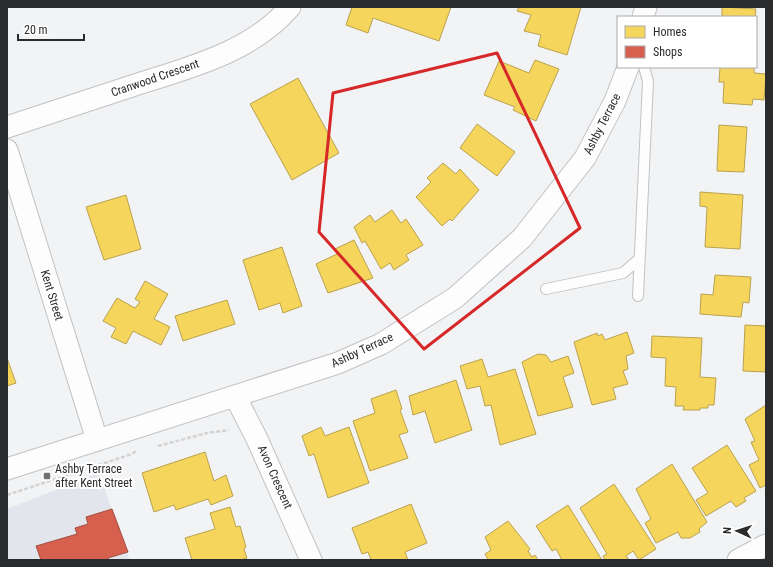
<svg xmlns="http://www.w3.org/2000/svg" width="773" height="567" font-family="'Roboto Condensed',sans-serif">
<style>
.built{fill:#e2e6ec}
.homes{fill:#f6d55c;stroke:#b9a24e}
.shops{fill:#d6604d;stroke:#a25043}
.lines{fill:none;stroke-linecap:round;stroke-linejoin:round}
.lane-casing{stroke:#c1c2c3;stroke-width:12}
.street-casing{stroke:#c1c2c3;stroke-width:23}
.path{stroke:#d3d3d4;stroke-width:2.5;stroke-dasharray:4 2;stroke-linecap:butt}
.lane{stroke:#fdfdfe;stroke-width:10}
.street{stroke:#fdfdfe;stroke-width:21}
.marked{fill:none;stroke:#d62828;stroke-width:3;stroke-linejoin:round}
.poi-dot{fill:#707172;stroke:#fff;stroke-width:1.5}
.labels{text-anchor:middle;stroke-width:4;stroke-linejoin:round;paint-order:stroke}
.street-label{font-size:12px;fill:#2a2b2c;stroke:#fff}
.poi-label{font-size:12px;fill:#2a2b2c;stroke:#fff;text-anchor:start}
</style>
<rect width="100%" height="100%" fill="#f2f3f5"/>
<path class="built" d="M 99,473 L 130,560 L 7,560 L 7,509 Z"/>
<g class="homes">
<path d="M 352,7 L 451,7 L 439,41 L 373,18 L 368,33 L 346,25 Z"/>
<path d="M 519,7 L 581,7 L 567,55 L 538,46 L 541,35 L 524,31 L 531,15 L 517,11 Z"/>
<path d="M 722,7 L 756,9 L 755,17 L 722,17 Z"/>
<path d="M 535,60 L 559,69 L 536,121 L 513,110 L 515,107 L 484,95 L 499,61 L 529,73 Z"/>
<path d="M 720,67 L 754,67 L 754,73 L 766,74 L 764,100 L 753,99 L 752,105 L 723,103 L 724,82 L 719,82 Z"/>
<path d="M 298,78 L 339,153 L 292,180 L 250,104 Z"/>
<path d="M 477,124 L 515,152 L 497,176 L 460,148 Z"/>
<path d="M 719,125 L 747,127 L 744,172 L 717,171 Z"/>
<path d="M 443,163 L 456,174 L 460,169 L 479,190 L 452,221 L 450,219 L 442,226 L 416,197 L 431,182 L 427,178 Z"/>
<path d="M 700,192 L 743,195 L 740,249 L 705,247 L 707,207 L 700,206 Z"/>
<path d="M 126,195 L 141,249 L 104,260 L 86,207 Z"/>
<path d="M 392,210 L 401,223 L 406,219 L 423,245 L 406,255 L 409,260 L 394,270 L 390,263 L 381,269 L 365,241 L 362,243 L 354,227 L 370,215 L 375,222 Z"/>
<path d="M 354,240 L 373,278 L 328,293 L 316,264 L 337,254 L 335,249 Z"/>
<path d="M 282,247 L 302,306 L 283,313 L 280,303 L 259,310 L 243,260 Z"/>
<path d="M 715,275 L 751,277 L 749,303 L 743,302 L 741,317 L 700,314 L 701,294 L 713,295 Z"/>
<path d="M 145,281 L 168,294 L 154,319 L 170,327 L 161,345 L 133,331 L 126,344 L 111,337 L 116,328 L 103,321 L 117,298 L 135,308 L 140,302 L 135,299 Z"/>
<path d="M 227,300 L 235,324 L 183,341 L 175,316 Z"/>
<path d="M 745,325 L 766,326 L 766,372 L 743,371 Z"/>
<path d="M 627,332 L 634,353 L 626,356 L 628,369 L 623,371 L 628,384 L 613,388 L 616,399 L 592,405 L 574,342 L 597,333 L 598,336 L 602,334 L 605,340 Z"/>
<path d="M 652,336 L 702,338 L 700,377 L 716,378 L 714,405 L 708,405 L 708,408 L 700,408 L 700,410 L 683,410 L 684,406 L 675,406 L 676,387 L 665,386 L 666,358 L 651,357 Z"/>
<path d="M 538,354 L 546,355 L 551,362 L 568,356 L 574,373 L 563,377 L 573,407 L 538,416 L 522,362 Z"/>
<path d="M 7,358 L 16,383 L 7,386 Z"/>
<path d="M 482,359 L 488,377 L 515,369 L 536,434 L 500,445 L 491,405 L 485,406 L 480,386 L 467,389 L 460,366 Z"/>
<path d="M 456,380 L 472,430 L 435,443 L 425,411 L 413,415 L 409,396 Z"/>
<path d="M 396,390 L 402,409 L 400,410 L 408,432 L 399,435 L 408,458 L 370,471 L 353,421 L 375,413 L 371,399 Z"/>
<path d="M 766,405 L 766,485 L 760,488 L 749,465 L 759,460 L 751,442 L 755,441 L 745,419 Z"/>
<path d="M 321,427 L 325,436 L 349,427 L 369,483 L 328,498 L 314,454 L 309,456 L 302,436 Z"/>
<path d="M 727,445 L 756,491 L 744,498 L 746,501 L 736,507 L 731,501 L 706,516 L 696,500 L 708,493 L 692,468 Z"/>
<path d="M 205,452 L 214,481 L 226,475 L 233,496 L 211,505 L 208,499 L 176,510 L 174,505 L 154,512 L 142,473 Z"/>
<path d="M 672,464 L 707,522 L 699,529 L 700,532 L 690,538 L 681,538 L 678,532 L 656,543 L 645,523 L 651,519 L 636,489 Z"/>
<path d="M 614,484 L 656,549 L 639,560 L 633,551 L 626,556 L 629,560 L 605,560 L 603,556 L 607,554 L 580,508 Z"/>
<path d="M 411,504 L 427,543 L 405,552 L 408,560 L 371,560 L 368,552 L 362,554 L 352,528 Z"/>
<path d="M 568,505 L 602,560 L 562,560 L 556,549 L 552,551 L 536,526 Z"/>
<path d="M 230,507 L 236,527 L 240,526 L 246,547 L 244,549 L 247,558 L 240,560 L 192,560 L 185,538 L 215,529 L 210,513 Z"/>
<path d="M 508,521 L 530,549 L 528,551 L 532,557 L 535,555 L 538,560 L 488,560 L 485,554 L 491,550 L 485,537 Z"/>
</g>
<path class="shops" d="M 112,509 L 128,552 L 108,558 L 109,560 L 41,560 L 36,546 L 77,534 L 75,528 L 88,524 L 86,517 Z"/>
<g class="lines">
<g class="lane-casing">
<g id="lane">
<path d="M 546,289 L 623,273 L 638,260"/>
<path d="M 638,296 L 648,81 L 644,67"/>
</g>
</g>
<g class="street-casing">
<g id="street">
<path d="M 643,17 L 646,7"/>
<path d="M 7,127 C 49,113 90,100 132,86 C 187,68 251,53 290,7"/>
<path d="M 7,150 L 97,440"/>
<path d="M 235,396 L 257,439 L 311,560"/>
<path d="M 7,469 L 338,363 L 381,344 L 455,298 L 522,238 L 585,158 L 615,101 L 628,67"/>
<path d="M 738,560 L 766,545"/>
</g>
</g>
<g class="path">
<path d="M 158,446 L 207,433 L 229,430"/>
<path d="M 7,495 L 132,454 L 136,451"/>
</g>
<use href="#lane" class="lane"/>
<use href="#street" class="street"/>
</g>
<path class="marked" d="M 497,53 L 580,228 L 424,349 L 319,232 L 333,93 Z"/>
<rect class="poi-dot" x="43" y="472" width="8" height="8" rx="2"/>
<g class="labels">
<g class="street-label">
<text transform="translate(155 78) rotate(-19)" y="4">Cranwood Crescent</text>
<text transform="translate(602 124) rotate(-63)" y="4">Ashby Terrace</text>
<text transform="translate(52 295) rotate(73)" y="4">Kent Street</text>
<text transform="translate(362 350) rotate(-25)" y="4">Ashby Terrace</text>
<text transform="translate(275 477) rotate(66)" y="4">Avon Crescent</text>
</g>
<g class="poi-label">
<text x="55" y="473">Ashby Terrace<tspan x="55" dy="14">after Kent Street</tspan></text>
</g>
</g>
<rect width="773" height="567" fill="none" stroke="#2a2b2c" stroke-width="16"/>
<rect x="617" y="16" width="140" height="52" fill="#ffffff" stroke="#aaaaab"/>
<rect x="625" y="26" width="20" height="12" fill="#f6d55c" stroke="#aaaaab"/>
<text x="653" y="36" font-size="12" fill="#2a2b2c">Homes</text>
<rect x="625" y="46" width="20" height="12" fill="#d6604d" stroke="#aaaaab"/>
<text x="653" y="56" font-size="12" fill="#2a2b2c">Shops</text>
<g transform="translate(737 531) rotate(273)" stroke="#ffffff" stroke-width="3" paint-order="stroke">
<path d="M0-3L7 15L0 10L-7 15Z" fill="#2a2b2c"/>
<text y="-6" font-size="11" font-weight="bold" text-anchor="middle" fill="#2a2b2c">N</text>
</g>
<path d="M18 34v6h66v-6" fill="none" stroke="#2a2b2c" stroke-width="2"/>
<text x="24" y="34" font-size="12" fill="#2a2b2c" stroke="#ffffff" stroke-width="3" paint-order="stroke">20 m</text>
</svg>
